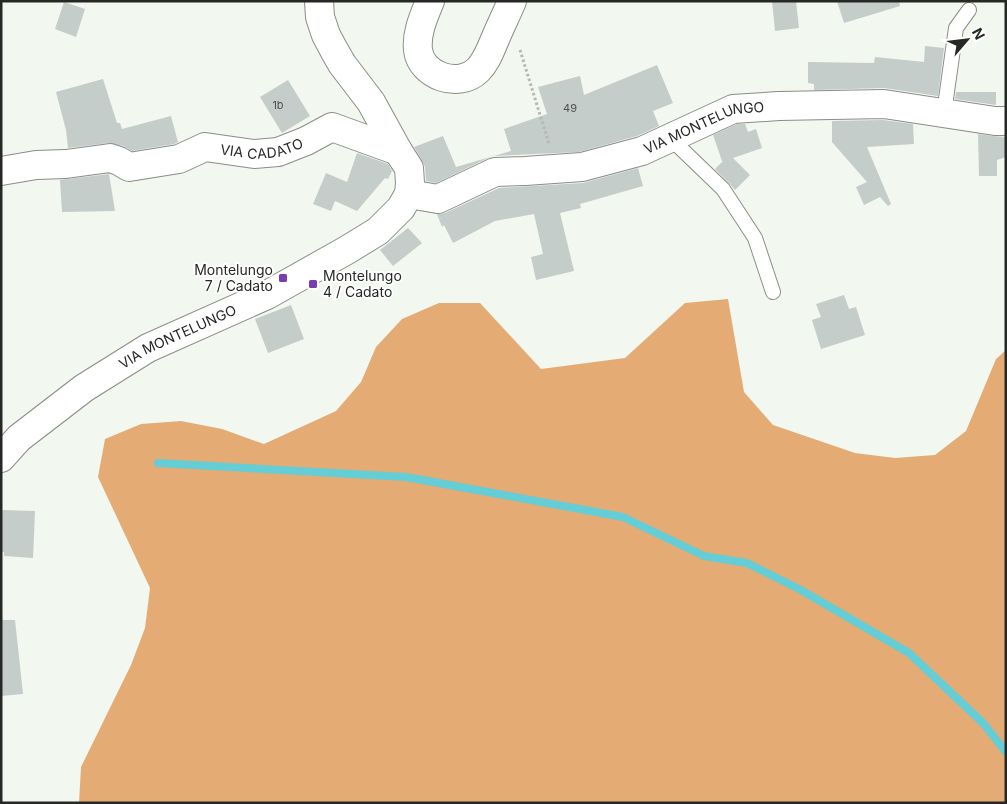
<svg xmlns="http://www.w3.org/2000/svg" width="1007" height="804" font-family="Inter,sans-serif">
<style>
.forest{fill:#e4ab74}
.lines{fill:none;stroke-linecap:round;stroke-linejoin:round}
.stream{stroke:#64cdd5;stroke-width:8}
.building{fill:#c4cdc9}
.service-casing{stroke:#898d86;stroke-width:16}
.minor-casing{stroke:#898d86;stroke-width:30}
.tertiary-casing{stroke:#898d86;stroke-width:30}
.path{stroke:#b5b9b2;stroke-width:3;stroke-dasharray:2.5 2.5;stroke-linecap:butt}
.service{stroke:#fff;stroke-width:14}
.minor{stroke:#fff;stroke-width:28}
.tertiary{stroke:#fff;stroke-width:28}
.poi-dot{fill:#793db3;stroke:#fff;stroke-width:2}
.labels{text-anchor:middle;stroke-width:4;stroke-linejoin:round;paint-order:stroke}
.number-label{font-size:11px;fill:#4e514e}
.street-label{font-size:14px;fill:#262825;stroke:#fff}
.poi-label{font-size:14px;fill:#262825;stroke:#fff;text-anchor:end}
</style>
<rect width="100%" height="100%" fill="#f2f7ef"/>
<path class="forest" d="M 728,299 L 744,392 L 773,425 L 855,453 L 895,458 L 935,455 L 966,431 L 996,359 L 1006,350 L 1006,803 L 79,803 L 81,767 L 131,665 L 145,628 L 150,588 L 98,477 L 105,439 L 141,424 L 181,421 L 222,429 L 264,444 L 336,411 L 361,382 L 376,347 L 402,319 L 439,303 L 480,303 L 541,369 L 625,358 L 685,303 Z"/>
<g class="lines">
<path class="stream" d="M 158,463 L 406,477 L 623,517 L 704,556 L 747,563 L 801,590 L 909,653 L 983,723 L 1006,752"/>
</g>
<g class="building">
<path d="M 772,1 L 796,1 L 799,28 L 775,31 Z"/>
<path d="M 837,1 L 899,1 L 900,6 L 844,23 Z"/>
<path d="M 64,2 L 85,9 L 76,37 L 55,29 Z"/>
<path d="M 925,46 L 944,48 L 938,96 L 884,88 L 814,90 L 814,84 L 808,83 L 808,62 L 874,63 L 875,57 L 924,62 Z"/>
<path d="M 657,65 L 673,103 L 653,111 L 659,126 L 637,136 L 579,152 L 494,156 L 488,158 L 436,183 L 426,181 L 425,167 L 422,160 L 414,147 L 443,136 L 456,167 L 511,151 L 504,129 L 547,114 L 538,87 L 580,76 L 584,95 Z"/>
<path d="M 103,79 L 117,123 L 120,123 L 122,129 L 171,116 L 178,142 L 174,144 L 132,151 L 124,146 L 108,143 L 68,148 L 66,130 L 56,92 Z"/>
<path d="M 288,80 L 310,116 L 282,133 L 260,97 Z"/>
<path d="M 956,92 L 996,92 L 996,105 L 955,99 Z"/>
<path d="M 883,120 L 913,124 L 914,144 L 867,147 L 891,204 L 888,206 L 880,197 L 864,205 L 856,187 L 867,182 L 832,142 L 832,121 Z"/>
<path d="M 737,124 L 745,124 L 748,132 L 756,129 L 762,148 L 733,158 L 750,175 L 735,190 L 729,183 L 715,169 L 723,161 L 722,161 L 713,135 Z"/>
<path d="M 978,134 L 993,136 L 1006,137 L 1006,157 L 997,160 L 997,176 L 979,176 Z"/>
<path d="M 357,153 L 388,164 L 392,171 L 388,179 L 385,178 L 357,211 L 335,201 L 331,211 L 313,204 L 326,173 L 347,182 Z"/>
<path d="M 638,168 L 643,186 L 580,204 L 581,208 L 560,213 L 574,271 L 536,280 L 531,257 L 543,254 L 534,214 L 495,221 L 453,243 L 444,225 L 442,227 L 437,214 L 445,213 L 499,188 L 583,183 Z"/>
<path d="M 109,174 L 115,211 L 62,212 L 60,180 Z"/>
<path d="M 408,228 L 422,243 L 393,266 L 380,250 Z"/>
<path d="M 844,295 L 849,309 L 856,307 L 865,335 L 821,349 L 812,320 L 821,317 L 816,304 Z"/>
<path d="M 291,305 L 304,339 L 268,353 L 255,319 Z"/>
<path d="M 1,510 L 35,511 L 33,558 L 4,556 L 4,552 L 1,552 Z"/>
<path d="M 1,620 L 15,620 L 23,694 L 1,696 Z"/>
</g>
<g class="lines">
<g class="service-casing">
<g id="service">
<path d="M 944,113 L 956,28 L 969,10"/>
<path d="M 670,138 L 723,189 L 755,238 L 773,292"/>
</g>
</g>
<g class="minor-casing">
<g id="minor">
<path id="s1" d="M 1,171 L 36,165 L 66,164 L 110,158 L 119,161 L 129,167 L 179,159 L 205,147 L 254,154 L 278,152 L 306,141 L 332,127 L 398,151"/>
<path id="s2" d="M 409,194 L 438,199 L 495,172 L 525,171 L 582,167 L 642,151 L 733,109 L 779,106 L 884,104 L 995,121 L 1006,121"/>
</g>
</g>
<g class="tertiary-casing">
<g id="tertiary">
<path d="M 430,1 C 424,16 416,33 418,50 C 421,76 459,89 478,70 C 487,61 491,48 496,37 C 501,25 507,13 512,1"/>
<path id="s3" d="M 1,458 L 19,438 L 84,388 L 148,348 L 267,295 L 347,250 L 378,231 L 401,208 L 409,194 L 410,183 L 409,168 L 398,151 L 371,102 L 342,64 L 334,50 L 326,35 L 320,17 L 319,1"/>
</g>
</g>
<path class="path" d="M 520,50 L 549,144"/>
<use href="#service" class="service"/>
<use href="#minor" class="minor"/>
<use href="#tertiary" class="tertiary"/>
</g>
<g class="poi-dot">
<rect x="278" y="273" width="10" height="10" rx="2.5"/>
<rect x="308" y="279" width="10" height="10" rx="2.5"/>
</g>
<g class="labels">
<g class="number-label">
<text x="278" y="109">1b</text>
<text x="570" y="112">49</text>
</g>
<g class="street-label">
<text dy="5" stroke="none"><textPath href="#s2" startOffset="309">VIA MONTELUNGO</textPath></text>
<text dy="5" stroke="none"><textPath href="#s1" startOffset="268">VIA CADATO</textPath></text>
<text dy="5" stroke="none"><textPath href="#s3" startOffset="216">VIA MONTELUNGO</textPath></text>
</g>
<g class="poi-label">
<text x="273" y="275">Montelungo<tspan x="273" dy="16">7 / Cadato</tspan></text>
<text x="323" y="281" text-anchor="start">Montelungo<tspan x="323" dy="16">4 / Cadato</tspan></text>
</g>
</g>
<rect width="1007" height="804" fill="none" stroke="#262825" stroke-width="5"/>
<g transform="translate(967 40) rotate(62)" stroke="#ffffff" stroke-width="4" paint-order="stroke">
<path d="M0-4L9 19L0 12L-9 19Z" fill="#262825"/>
<text y="-8" font-size="14" font-weight="bold" text-anchor="middle" fill="#262825">N</text>
</g>
</svg>
